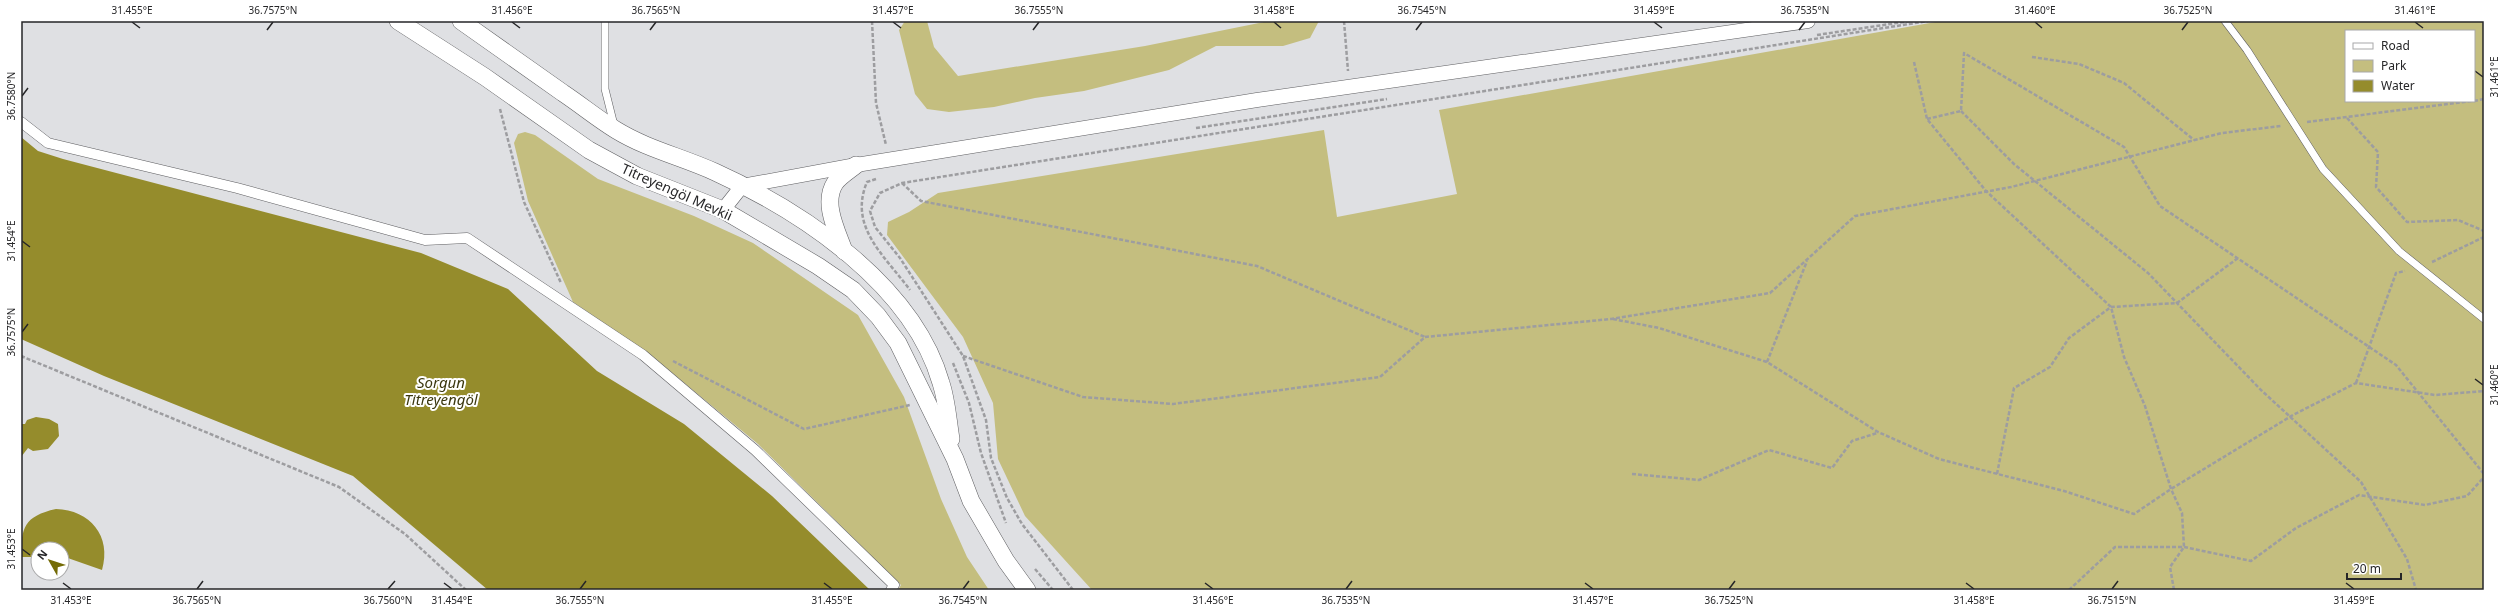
<svg xmlns="http://www.w3.org/2000/svg" width="2505" height="611" font-family="'Noto Sans',sans-serif">
<style>
.green{fill:#c4be7f;fill-rule:evenodd}
.water{fill:#958c2c}
.lines{fill:none;stroke-linecap:round;stroke-linejoin:round}
.service-casing{stroke:#5e5e61;stroke-width:8}
.pedestrian-casing{stroke:#5e5e61;stroke-width:11}
.minor-casing{stroke:#5e5e61;stroke-width:15}
.tertiary-casing{stroke:#5e5e61;stroke-width:18}
.path{stroke:#9d9da0;stroke-width:2.5;stroke-dasharray:4 2;stroke-linecap:butt}
.service{stroke:#fff;stroke-width:7}
.pedestrian{stroke:#fff;stroke-width:10}
.minor{stroke:#fff;stroke-width:14}
.tertiary{stroke:#fff;stroke-width:17}
.ticks{fill:none;stroke:#262628;stroke-width:1.5}
.labels{text-anchor:middle;stroke-width:4;stroke-linejoin:round;paint-order:stroke}
.street-label{font-size:14px;fill:#262628;stroke:#fff}
.water-label{font-size:15px;font-style:italic;fill:#3b370f;stroke:#fff}
.neatline{fill:none;stroke:#262628;stroke-width:1.5}
.ticks-label{font-size:10px;text-anchor:middle;fill:#262628}
</style>
<rect width="100%" height="100%" fill="#dfe0e3"/>
<g class="green">
<path d="M 905,21 L 927,21 L 934,47 L 958,76 L 1145,46 L 1269,21 L 1319,21 L 1310,38 L 1283,46 L 1216,46 L 1169,70 L 1084,91 L 1035,98 L 994,107 L 949,112 L 927,109 L 915,94 L 899,30 Z"/>
<path d="M 1941,21 L 2484,21 L 2484,590 L 1092,590 L 1025,516 L 998,459 L 993,403 L 963,337 L 887,235 L 888,222 L 909,212 L 938,193 L 1324,130 L 1337,217 L 1457,194 L 1439,110 ZM 2346,31 L 2474,31 L 2474,101 L 2346,101 Z"/>
<path d="M 525,132 L 535,135 L 598,179 L 694,216 L 753,243 L 858,315 L 904,397 L 941,499 L 967,557 L 989,590 L 898,590 L 901,585 L 758,444 L 648,353 L 573,302 L 528,201 L 514,143 L 518,134 Z"/>
</g>
<g class="water">
<path d="M 21,137 L 38,151 L 63,159 L 421,253 L 508,289 L 597,371 L 684,424 L 772,496 L 870,590 L 488,590 L 353,476 L 104,376 L 21,339 Z"/>
<path d="M 36,417 L 49,419 L 58,424 L 59,436 L 48,449 L 33,451 L 28,448 L 21,457 L 21,424 L 25,424 L 27,420 Z"/>
<path d="M 56,509 C 90,510 112,536 102,570 L 62,556 L 62,549 L 38,549 L 38,557 L 21,557 C 21,528 24,516 56,509 Z"/>
</g>
<g class="lines">
<g class="service-casing">
<g id="service">
<path d="M 605,21 L 605,89 L 614,125"/>
<path d="M 2225,21 L 2247,50 L 2323,169 L 2399,251 L 2484,319"/>
</g>
</g>
<g class="pedestrian-casing">
<path id="pedestrian" d="M 21,122 L 48,143 L 237,188 L 425,240 L 467,238 L 643,355 L 755,450 L 894,585 L 891,590"/>
</g>
<g class="minor-casing">
<path id="minor" d="M 723,210 L 742,186 L 856,165 L 1257,100 L 1808,21"/>
</g>
<g class="tertiary-casing">
<g id="tertiary">
<path d="M 398,21 L 485,77 L 589,150 L 637,176 L 723,210 L 818,266 L 853,290 L 878,316 L 898,343 L 955,459 L 971,501 L 1006,561 L 1027,590"/>
<path d="M 461,21 C 495,45 529,69 563,93 C 581,105 598,119 616,130 C 647,149 682,157 715,172 C 803,212 913,285 941,383 C 947,401 948,421 951,439"/>
<path d="M 844,251 C 837,231 822,203 835,183 C 840,176 850,170 856,165"/>
</g>
</g>
<g class="path">
<path d="M 872,21 L 876,103 L 886,145"/>
<path d="M 1344,21 L 1348,71"/>
<path d="M 1817,35 L 1910,21"/>
<path d="M 2032,57 L 2079,64 L 2124,83 L 2194,140"/>
<path d="M 1914,62 L 1927,119 L 1986,191 L 2111,307 L 2124,357 L 2145,406 L 2171,489 L 2182,513 L 2184,547 L 2170,567 L 2174,590"/>
<path d="M 2474,101 L 2484,99"/>
<path d="M 500,109 L 524,202 L 561,283"/>
<path d="M 1961,111 L 2014,164 L 2148,273 L 2261,390 L 2361,482 L 2407,559 L 2416,590"/>
<path d="M 2347,118 L 2378,152 L 2376,187 L 2407,222 L 2458,220 L 2484,231"/>
<path d="M 1927,119 L 1961,111 L 1964,53 L 2124,147 L 2160,206 L 2396,365 L 2484,474"/>
<path d="M 2307,122 L 2471,101"/>
<path d="M 1196,128 L 1387,99"/>
<path d="M 876,179 L 867,182 C 848,227 885,256 910,290"/>
<path d="M 902,183 L 921,201 L 1257,266 L 1425,337"/>
<path d="M 2432,262 L 2484,237"/>
<path d="M 1613,319 L 1659,328 L 1767,362 L 1878,432 L 1939,459 L 2064,491 L 2134,514 L 2171,489 L 2293,415 L 2356,383 L 2435,395 L 2484,391"/>
<path d="M 21,356 L 339,487 L 405,534 L 466,590"/>
<path d="M 963,356 L 1083,397 L 1173,404 L 1380,377 L 1425,337 L 1611,319 L 1770,293 L 1855,216 L 2011,187 L 2222,133 L 2281,126"/>
<path d="M 673,361 L 804,429 L 910,405"/>
<path d="M 1767,362 L 1807,261"/>
<path d="M 953,363 L 969,403 L 981,453 L 1006,523"/>
<path d="M 2356,383 L 2396,273 L 2405,271"/>
<path d="M 1632,474 L 1699,480 L 1769,450 L 1832,468 L 1852,441 L 1877,433"/>
<path d="M 1997,474 L 2014,388 L 2050,367 L 2069,338 L 2111,307 L 2177,303 L 2238,258"/>
<path d="M 1035,569 L 1053,590"/>
<path d="M 1073,590 L 1022,524 L 1007,498 L 991,458 L 986,420 L 963,356 L 900,258 L 875,227 L 870,211 L 880,193 L 902,183 L 1928,21"/>
<path d="M 2069,590 L 2115,547 L 2184,547 L 2251,561 L 2296,528 L 2359,495 L 2425,505 L 2467,496 L 2484,477"/>
</g>
<use href="#service" class="service"/>
<use href="#pedestrian" class="pedestrian"/>
<use href="#minor" class="minor"/>
<use href="#tertiary" class="tertiary"/>
</g>
<path class="ticks" d="M 132,22 L 140,28M 512,22 L 520,28M 893,22 L 901,28M 1274,22 L 1281,28M 1654,22 L 1662,28M 2035,22 L 2042,28M 2415,22 L 2423,28M 267,30 L 273,22M 650,30 L 656,22M 1033,30 L 1039,22M 1416,30 L 1422,22M 1799,30 L 1805,22M 2182,30 L 2188,22M 2475,71 L 2483,77M 22,96 L 28,88M 22,241 L 30,247M 22,332 L 28,324M 2475,379 L 2483,385M 22,549 L 30,555M 63,583 L 71,589M 444,583 L 452,589M 824,583 L 832,589M 1205,583 L 1213,589M 1585,583 L 1593,589M 1966,583 L 1974,589M 2346,583 L 2354,589M 197,589 L 203,581M 388,589 L 395,581M 580,589 L 586,581M 963,589 L 969,581M 1346,589 L 1352,581M 1729,589 L 1735,581M 2112,589 L 2118,581"/>
<g class="labels">
<g class="street-label">
<text transform="translate(677 192) rotate(24)" y="5">Titreyengöl Mevkii</text>
</g>
<g class="water-label">
<text x="441" y="388">Sorgun<tspan x="441" dy="17">Titreyengöl</tspan></text>
</g>
</g>
<rect width="2505" height="611" fill="none" stroke="#ffffff" stroke-width="44"/>
<rect x="2345" y="30" width="130" height="72" fill="#ffffff" stroke="#a8a8a9"/>
<rect x="2353" y="43" width="20" height="6" fill="#ffffff" stroke="#a8a8a9"/>
<text x="2381" y="50" font-size="12" fill="#262628">Road</text>
<rect x="2353" y="60" width="20" height="12" fill="#c4be7f" stroke="#a8a8a9"/>
<text x="2381" y="70" font-size="12" fill="#262628">Park</text>
<rect x="2353" y="80" width="20" height="12" fill="#958c2c" stroke="#a8a8a9"/>
<text x="2381" y="90" font-size="12" fill="#262628">Water</text>
<g transform="translate(50 561) rotate(309)"><circle r="19" fill="#ffffff" stroke="#a8a8a9"/>
<path d="M0-3L7 15L0 10L-7 15Z" fill="#746b06"/>
<text y="-6" font-size="11" font-weight="bold" text-anchor="middle" fill="#262628">N</text>
</g>
<path d="M2347 573v6h54v-6" fill="none" stroke="#262628" stroke-width="2"/>
<text x="2353" y="573" font-size="12" fill="#262628" stroke="#ffffff" stroke-width="3" paint-order="stroke">20 m</text>
<rect x="22" y="22" width="2461" height="567" class="neatline"/>
<g class="ticks-label">
<text x="132" y="14">31.455°E</text>
<text x="273" y="14">36.7575°N</text>
<text x="512" y="14">31.456°E</text>
<text x="656" y="14">36.7565°N</text>
<text x="893" y="14">31.457°E</text>
<text x="1039" y="14">36.7555°N</text>
<text x="1274" y="14">31.458°E</text>
<text x="1422" y="14">36.7545°N</text>
<text x="1654" y="14">31.459°E</text>
<text x="1805" y="14">36.7535°N</text>
<text x="2035" y="14">31.460°E</text>
<text x="2188" y="14">36.7525°N</text>
<text x="2415" y="14">31.461°E</text>
<text transform="translate(2494 77) rotate(-90)" y="4">31.461°E</text>
<text transform="translate(11 96) rotate(-90)" y="4">36.7580°N</text>
<text transform="translate(11 241) rotate(-90)" y="4">31.454°E</text>
<text transform="translate(11 332) rotate(-90)" y="4">36.7575°N</text>
<text transform="translate(2494 385) rotate(-90)" y="4">31.460°E</text>
<text transform="translate(11 549) rotate(-90)" y="4">31.453°E</text>
<text x="71" y="604">31.453°E</text>
<text x="197" y="604">36.7565°N</text>
<text x="388" y="604">36.7560°N</text>
<text x="452" y="604">31.454°E</text>
<text x="580" y="604">36.7555°N</text>
<text x="832" y="604">31.455°E</text>
<text x="963" y="604">36.7545°N</text>
<text x="1213" y="604">31.456°E</text>
<text x="1346" y="604">36.7535°N</text>
<text x="1593" y="604">31.457°E</text>
<text x="1729" y="604">36.7525°N</text>
<text x="1974" y="604">31.458°E</text>
<text x="2112" y="604">36.7515°N</text>
<text x="2354" y="604">31.459°E</text>
</g>
</svg>
